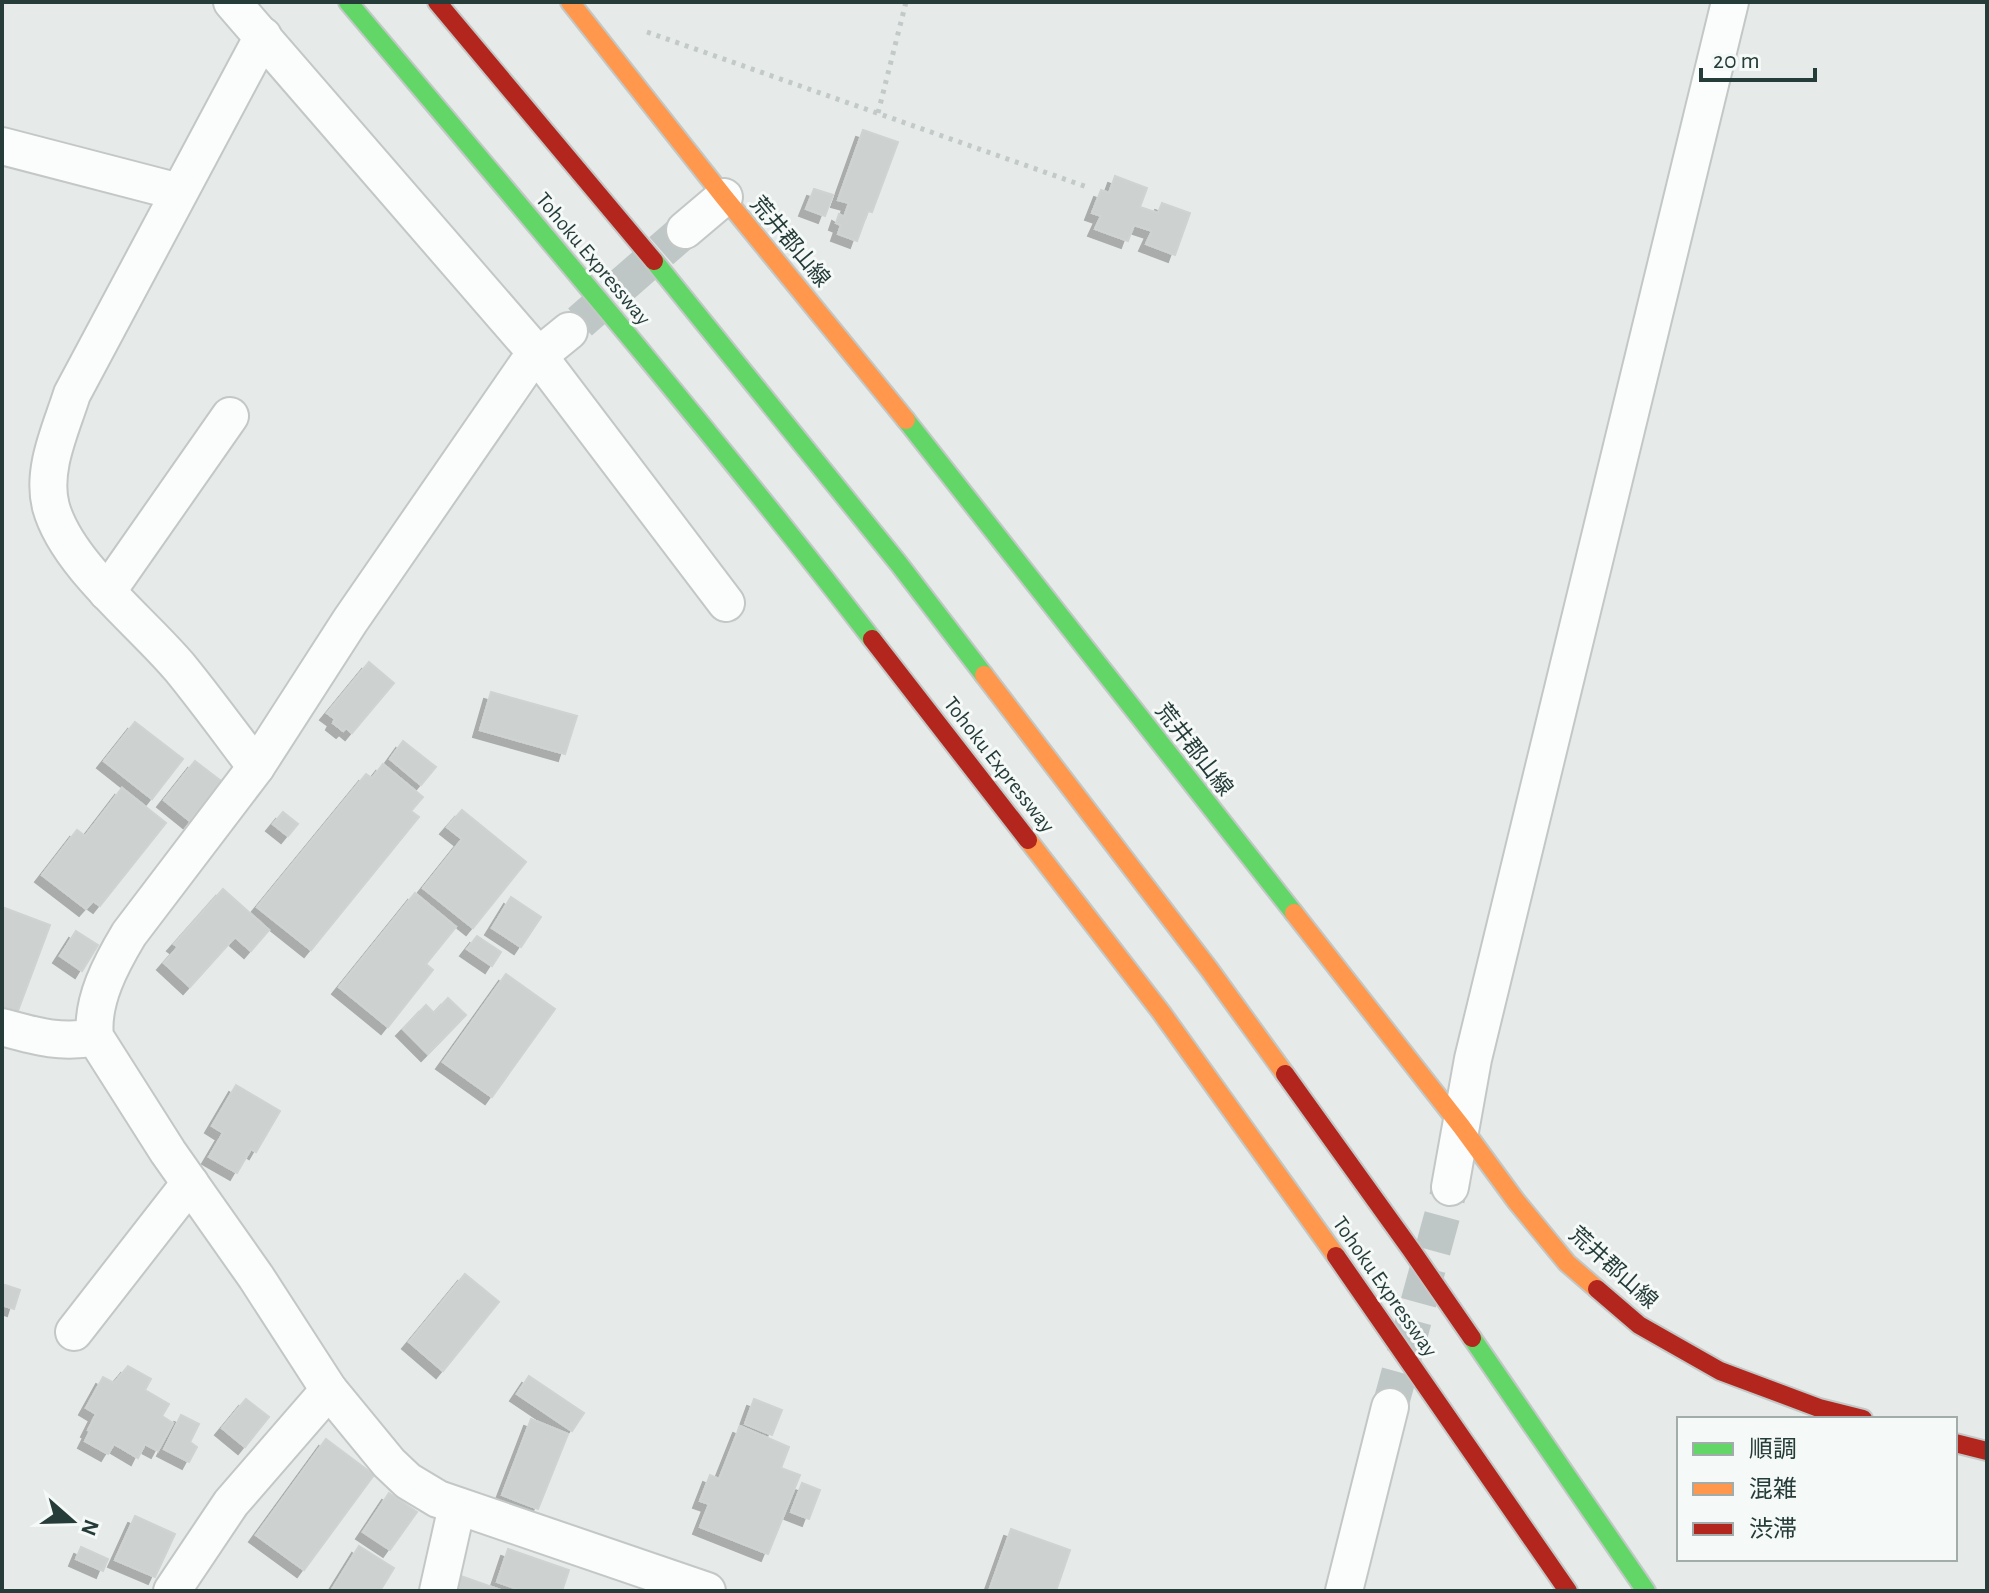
<svg xmlns="http://www.w3.org/2000/svg" width="1989" height="1593" font-family="'Alegreya Sans','Noto Sans JP',sans-serif">
<style>
.building{fill:#cdd2d0;stroke:#cfd3d2;stroke-width:2;filter:url(#shadow)}
.lines{fill:none;stroke-linecap:round;stroke-linejoin:round}
.street-tunnel{stroke:#bfc7c6;stroke-width:36;stroke-dasharray:36 18;stroke-linecap:butt}
.street-casing{stroke:#c3c7c6;stroke-width:40}
.fast-casing{stroke:#c2c8c6;stroke-width:22}
.slow-casing{stroke:#c2c8c6;stroke-width:22}
.jam-casing{stroke:#c2c8c6;stroke-width:22}
.path{stroke:#c2cac9;stroke-width:5;stroke-dasharray:4 6;stroke-linecap:butt}
.street{stroke:#fbfcfc;stroke-width:36}
.fast{stroke:#63d668;stroke-width:18}
.slow{stroke:#ff974d;stroke-width:18}
.jam{stroke:#b3261e;stroke-width:18}
.labels{text-anchor:middle;stroke-width:6;stroke-linejoin:round;paint-order:stroke}
.street-label{font-size:22px;fill:#253c39;stroke:#f5f9f7}
</style>
<defs>
<filter id="shadow"><feDropShadow dx="-7" dy="7" stdDeviation="0" flood-color="#0004"/></filter>
</defs>
<rect width="100%" height="100%" fill="#e6eae9"/>
<g class="building">
<path d="M 863,130 L 898,142 L 872,212 L 868,211 L 857,241 L 838,234 L 841,225 L 836,223 L 839,214 L 844,217 L 849,203 L 838,200 Z"/>
<path d="M 1115,176 L 1147,188 L 1140,207 L 1158,213 L 1162,203 L 1190,213 L 1175,255 L 1146,244 L 1152,231 L 1134,225 L 1128,241 L 1095,229 L 1101,216 L 1092,213 L 1101,190 L 1109,193 Z"/>
<path d="M 814,189 L 833,195 L 825,216 L 806,209 Z"/>
<path d="M 369,662 L 394,683 L 352,733 L 346,728 L 343,731 L 333,723 L 335,719 L 327,713 Z"/>
<path d="M 491,692 L 577,716 L 565,754 L 480,730 Z"/>
<path d="M 135,722 L 183,759 L 152,799 L 104,761 Z"/>
<path d="M 403,741 L 436,767 L 421,785 L 390,759 Z"/>
<path d="M 195,761 L 221,781 L 190,821 L 164,800 Z"/>
<path d="M 383,764 L 423,797 L 411,811 L 419,817 L 311,950 L 257,907 L 366,774 L 372,778 Z"/>
<path d="M 122,788 L 166,823 L 100,906 L 93,901 L 86,909 L 42,875 L 77,830 L 85,836 Z"/>
<path d="M 462,810 L 526,862 L 473,928 L 423,888 L 462,839 L 447,827 Z"/>
<path d="M 283,812 L 298,824 L 288,836 L 273,824 Z"/>
<path d="M 223,889 L 269,930 L 251,951 L 235,937 L 190,987 L 164,963 L 178,947 L 174,944 Z"/>
<path d="M 415,893 L 456,927 L 426,964 L 433,970 L 388,1027 L 339,987 Z"/>
<path d="M 511,897 L 541,917 L 521,947 L 492,928 Z"/>
<path d="M 2,907 L 50,925 L 16,1016 L 2,1011 Z"/>
<path d="M 76,931 L 98,945 L 82,971 L 60,956 Z"/>
<path d="M 477,936 L 501,952 L 492,966 L 467,949 Z"/>
<path d="M 506,974 L 555,1009 L 492,1097 L 443,1062 Z"/>
<path d="M 448,998 L 466,1015 L 428,1054 L 403,1029 L 426,1005 L 434,1013 Z"/>
<path d="M 236,1085 L 280,1111 L 256,1152 L 251,1149 L 237,1173 L 209,1157 L 223,1133 L 212,1126 Z"/>
<path d="M 465,1274 L 499,1302 L 443,1371 L 409,1342 Z"/>
<path d="M 2,1284 L 20,1290 L 14,1309 L 2,1305 Z"/>
<path d="M 128,1366 L 151,1379 L 145,1390 L 169,1404 L 162,1416 L 173,1423 L 158,1451 L 145,1444 L 138,1458 L 114,1444 L 108,1454 L 85,1441 L 90,1431 L 88,1430 L 96,1414 L 86,1408 L 103,1377 L 114,1383 Z"/>
<path d="M 529,1376 L 584,1413 L 572,1431 L 517,1394 Z"/>
<path d="M 246,1399 L 269,1417 L 245,1447 L 222,1428 Z"/>
<path d="M 754,1399 L 782,1410 L 772,1435 L 745,1424 Z"/>
<path d="M 181,1415 L 199,1424 L 190,1442 L 197,1447 L 189,1462 L 164,1449 Z"/>
<path d="M 531,1419 L 568,1434 L 538,1509 L 502,1495 Z"/>
<path d="M 740,1426 L 789,1447 L 781,1468 L 800,1475 L 768,1554 L 700,1527 L 709,1504 L 700,1501 L 710,1475 L 719,1479 Z"/>
<path d="M 326,1439 L 374,1475 L 304,1570 L 256,1535 Z"/>
<path d="M 802,1483 L 820,1490 L 809,1519 L 791,1512 Z"/>
<path d="M 389,1493 L 417,1512 L 390,1550 L 363,1532 Z"/>
<path d="M 135,1516 L 175,1534 L 155,1577 L 115,1560 Z"/>
<path d="M 1011,1529 L 1070,1550 L 1056,1591 L 989,1591 Z"/>
<path d="M 359,1546 L 394,1568 L 380,1591 L 331,1591 Z"/>
<path d="M 81,1547 L 108,1559 L 103,1571 L 76,1559 Z"/>
<path d="M 508,1549 L 569,1570 L 562,1591 L 523,1591 L 497,1582 Z"/>
<path d="M 458,1575 L 503,1591 L 452,1591 Z"/>
</g>
<g class="lines">
<g class="street-tunnel">
<path d="M 580,322 L 685,230"/>
<path d="M 1390,1407 L 1450,1187"/>
</g>
<g class="street-casing">
<g id="street">
<path d="M 232,2 L 538,355 L 726,603"/>
<path d="M 2,146 L 179,192"/>
<path d="M 685,230 L 724,197"/>
<path d="M 569,331 L 526,366 L 350,621 L 256,767 L 129,934 C 111,964 91,1001 95,1037 L 168,1152 L 256,1277 L 329,1390 L 389,1463 L 408,1481 L 438,1499 L 707,1591"/>
<path d="M 107,592 L 230,416"/>
<path d="M 256,767 C 231,734 207,701 181,669 C 143,623 67,565 51,507 C 41,470 61,429 72,394 L 263,36"/>
<path d="M 2,1027 C 35,1036 61,1044 95,1037"/>
<path d="M 1450,1187 L 1473,1059 L 1730,2"/>
<path d="M 74,1332 L 190,1183"/>
<path d="M 172,1591 L 231,1503 L 329,1390"/>
<path d="M 438,1591 L 457,1506"/>
<path d="M 1344,1591 L 1390,1407"/>
</g>
</g>
<g class="fast-casing">
<g id="fast">
<path d="M 348,2 C 525,212 704,421 872,639"/>
<path d="M 654,261 L 899,564 L 984,675"/>
<path d="M 906,420 L 1294,913"/>
<path d="M 1472,1338 L 1646,1591"/>
</g>
</g>
<g class="slow-casing">
<g id="slow">
<path d="M 570,2 L 724,197 L 906,420"/>
<path d="M 984,675 L 1209,969 L 1285,1074"/>
<path d="M 1028,840 L 1161,1012 L 1336,1256"/>
<path d="M 1294,913 L 1461,1126 L 1516,1201 L 1567,1263 L 1597,1289"/>
</g>
</g>
<g class="jam-casing">
<g id="jam">
<path d="M 437,2 L 654,261"/>
<path d="M 872,639 L 1028,840"/>
<path d="M 1285,1074 L 1412,1251 L 1472,1338"/>
<path d="M 1336,1256 L 1568,1591"/>
<path d="M 1597,1289 L 1639,1325 L 1720,1371 L 1819,1408 L 1863,1419"/>
<path d="M 1955,1443 L 1987,1451"/>
</g>
</g>
<g class="path">
<path d="M 647,32 L 1087,187"/>
<path d="M 878,113 L 906,2"/>
</g>
<use href="#street" class="street"/>
<use href="#fast" class="fast"/>
<use href="#slow" class="slow"/>
<use href="#jam" class="jam"/>
</g>
<g class="labels">
<g class="street-label">
<text transform="translate(791 241) rotate(50)" y="8">荒井郡山線</text>
<text transform="translate(594 258) rotate(50)" y="8">Tohoku Expressway</text>
<text transform="translate(1195 749) rotate(52)" y="8">荒井郡山線</text>
<text transform="translate(1000 764) rotate(52)" y="8">Tohoku Expressway</text>
<text transform="translate(1614 1267) rotate(42)" y="8">荒井郡山線</text>
<text transform="translate(1386 1286) rotate(55)" y="8">Tohoku Expressway</text>
</g>
</g>
<rect width="1989" height="1593" fill="none" stroke="#253c39" stroke-width="8"/>
<rect x="1677" y="1417" width="280" height="144" fill="#f5f9f7" stroke="#a2adab" stroke-width="2"/>
<rect x="1693" y="1443" width="40" height="12" fill="#63d668" stroke="#a2adab" stroke-width="2"/>
<text x="1749" y="1457" font-size="24" fill="#253c39">順調</text>
<rect x="1693" y="1483" width="40" height="12" fill="#ff974d" stroke="#a2adab" stroke-width="2"/>
<text x="1749" y="1497" font-size="24" fill="#253c39">混雑</text>
<rect x="1693" y="1523" width="40" height="12" fill="#b3261e" stroke="#a2adab" stroke-width="2"/>
<text x="1749" y="1537" font-size="24" fill="#253c39">渋滞</text>
<g transform="translate(72 1521) rotate(110)" stroke="#f5f9f7" stroke-width="6" paint-order="stroke">
<path d="M0-6L14 30L0 20L-14 30Z" fill="#253c39"/>
<text y="-12" font-size="22" font-weight="bold" text-anchor="middle" fill="#253c39">N</text>
</g>
<path d="M1701 68v12h114v-12" fill="none" stroke="#253c39" stroke-width="4"/>
<text x="1713" y="68" font-size="24" fill="#253c39" stroke="#f5f9f7" stroke-width="6" paint-order="stroke">20 m</text>
</svg>
